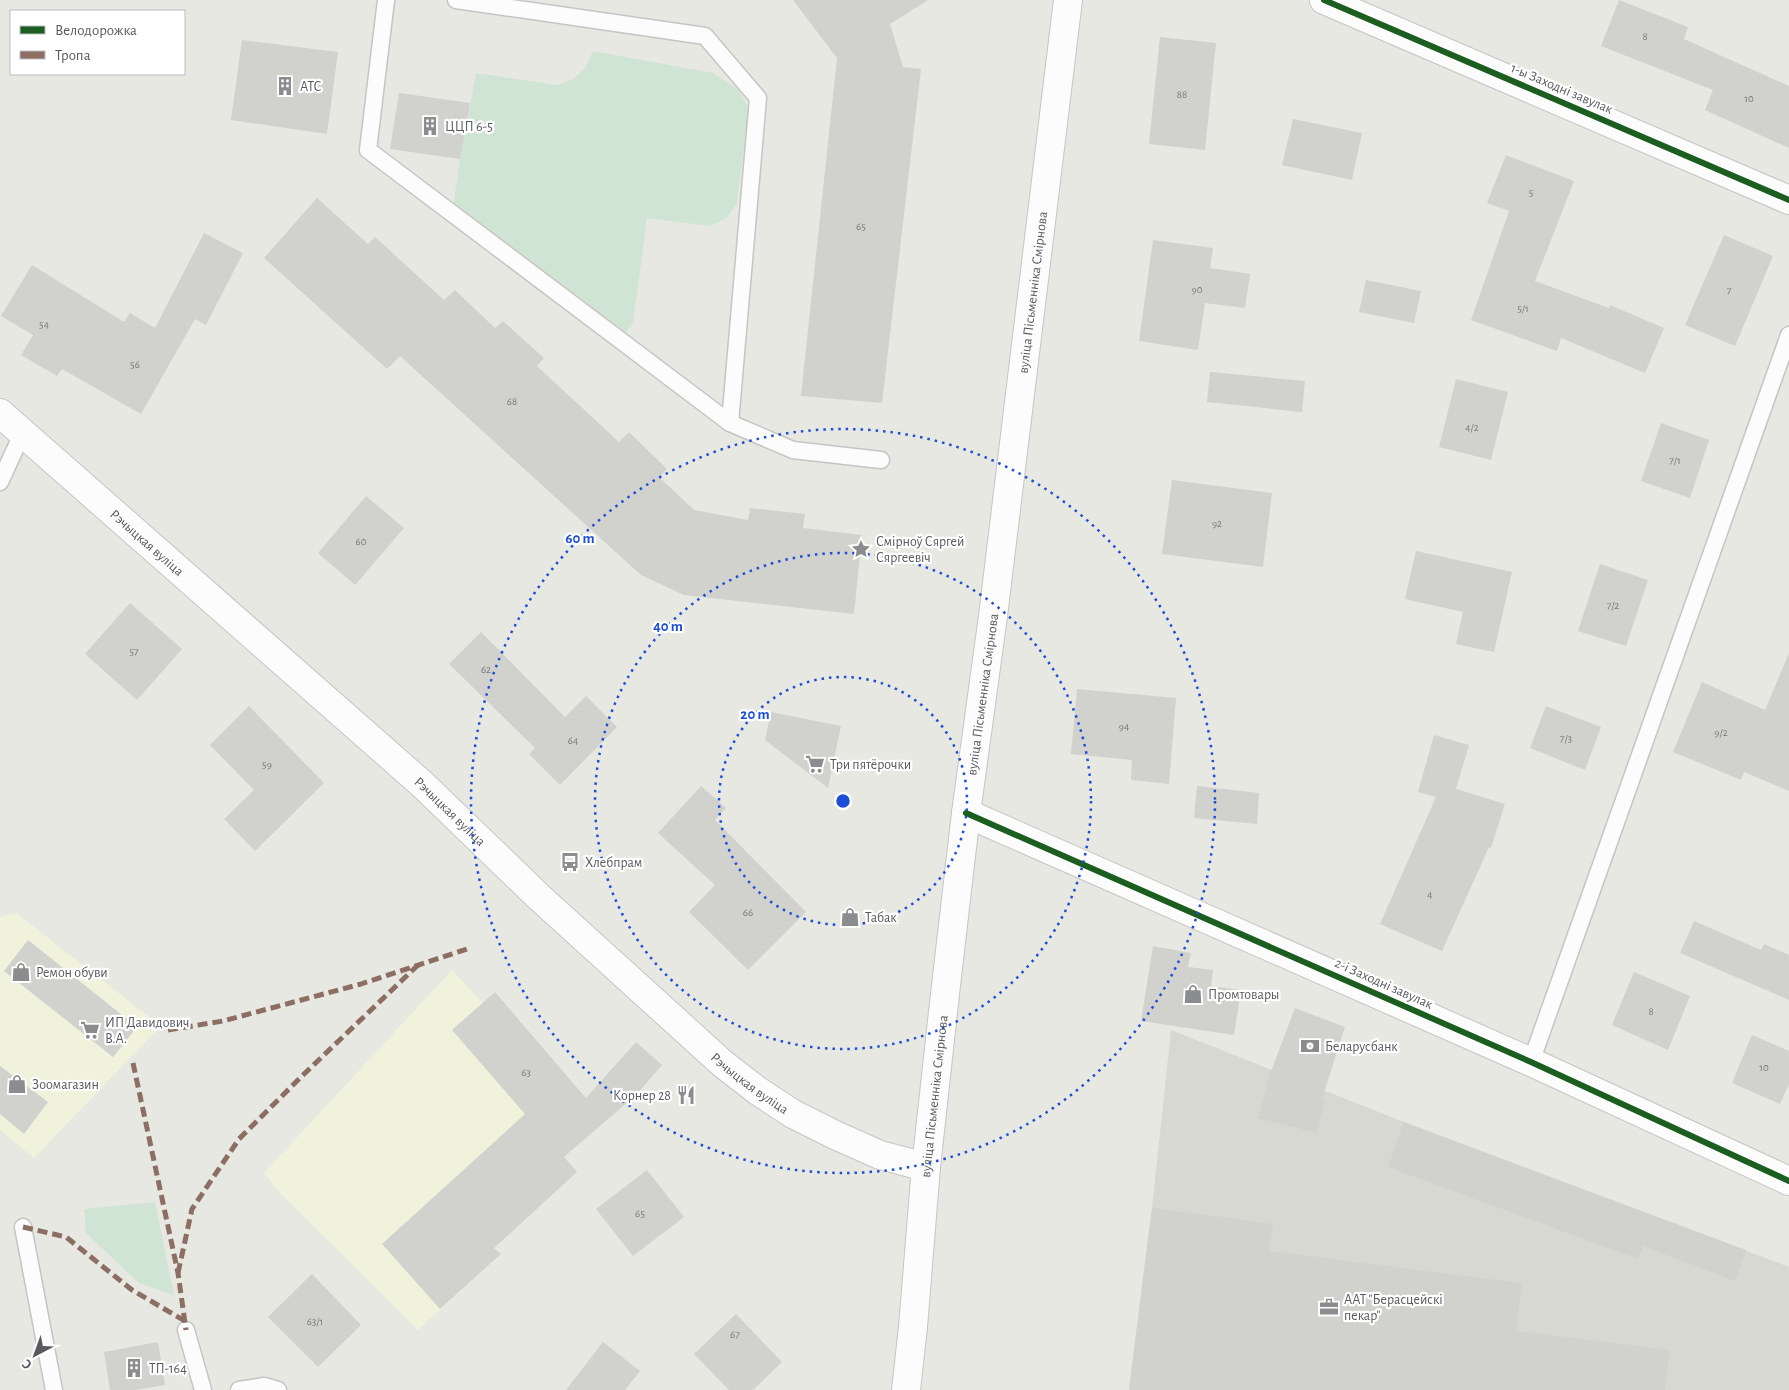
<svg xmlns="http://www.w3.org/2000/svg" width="1789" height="1390" font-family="'Alegreya Sans',sans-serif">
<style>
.commercial{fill:#f0f2db}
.industrial{fill:#d7d8d2}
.green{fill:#d0e4d4}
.building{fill:#d1d1cd}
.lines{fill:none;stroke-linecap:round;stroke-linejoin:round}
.service-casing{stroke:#c4c5c4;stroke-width:19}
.minor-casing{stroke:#c4c5c4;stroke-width:30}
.secondary-casing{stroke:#c5c5c5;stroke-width:30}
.service{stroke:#fbfcfb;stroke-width:16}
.minor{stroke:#fbfcfb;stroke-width:28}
.secondary{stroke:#fbfcfb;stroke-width:28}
.quiet{stroke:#8d6e63;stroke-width:5;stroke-dasharray:10 5;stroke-linecap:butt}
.cycleway-casing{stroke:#fff;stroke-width:9}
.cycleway{stroke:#1b5e20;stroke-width:6}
.ring{fill:none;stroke:#1d4ed8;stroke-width:2.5;stroke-dasharray:2.5 5}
.labels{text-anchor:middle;stroke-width:4.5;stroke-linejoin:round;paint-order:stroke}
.number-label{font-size:11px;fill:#77787b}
.poi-label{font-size:14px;fill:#585a5f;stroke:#fff;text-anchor:start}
.street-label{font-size:14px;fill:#585a5f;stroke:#fff}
.centre{fill:#1d4ed8;stroke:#fff;stroke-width:2.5}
.ring-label{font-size:15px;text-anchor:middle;font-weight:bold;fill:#1d4ed8;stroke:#fff;stroke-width:4.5;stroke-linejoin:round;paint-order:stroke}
</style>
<rect width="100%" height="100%" fill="#e7e8e2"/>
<g class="commercial">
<path d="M 16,913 L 161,1026 L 34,1158 L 0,1130 L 0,917 Z"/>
<path d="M 452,970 L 483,1003 L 495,992 L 606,1121 L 564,1157 L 577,1172 L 494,1247 L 501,1254 L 418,1330 L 280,1193 L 264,1173 Z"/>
</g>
<path class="industrial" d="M 1171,1030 L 1404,1122 L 1789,1267 L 1789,1390 L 1129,1390 L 1152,1208 Z"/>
<g class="green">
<path d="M 593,51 L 713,73 L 737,89 L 749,108 L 737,203 L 727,218 L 710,226 L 647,218 L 633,323 L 625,333 L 614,336 L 452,214 L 460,159 L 476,73 L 557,85 L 573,79 L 585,68 Z"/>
<path d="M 155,1202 L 174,1295 L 139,1283 L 86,1233 L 84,1209 Z"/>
</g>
<g class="building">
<path d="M 793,0 L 928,0 L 890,24 L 903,67 L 921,69 L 882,403 L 801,396 L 837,58 Z"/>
<path d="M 1619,0 L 1688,27 L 1684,39 L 1789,86 L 1789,148 L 1705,110 L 1713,90 L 1601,46 Z"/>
<path d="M 1160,37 L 1216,43 L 1205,150 L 1149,144 Z"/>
<path d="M 242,40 L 338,52 L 327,134 L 231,120 Z"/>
<path d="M 399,93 L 470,103 L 460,159 L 390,149 Z"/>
<path d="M 1293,119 L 1362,133 L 1352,180 L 1282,165 Z"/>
<path d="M 1506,155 L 1574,181 L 1535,281 L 1609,308 L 1610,305 L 1664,328 L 1645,373 L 1561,338 L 1557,351 L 1471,320 L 1509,211 L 1487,203 Z"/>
<path d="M 317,198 L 368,244 L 375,237 L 444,300 L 455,290 L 495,328 L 503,321 L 544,358 L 537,366 L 619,442 L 629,432 L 667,469 L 659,477 L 694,510 L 748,520 L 750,508 L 805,514 L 803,528 L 862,535 L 854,614 L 684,595 L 641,575 L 400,356 L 387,369 L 264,258 Z"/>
<path d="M 204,233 L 243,253 L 206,325 L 195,319 L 141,414 L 62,369 L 57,376 L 21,355 L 33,335 L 1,316 L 32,265 L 124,322 L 130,313 L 155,328 Z"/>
<path d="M 1724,235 L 1773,256 L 1735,346 L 1685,325 Z"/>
<path d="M 1153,240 L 1213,248 L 1210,268 L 1250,274 L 1245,308 L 1205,303 L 1198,350 L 1139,341 Z"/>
<path d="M 1366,280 L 1421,291 L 1414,323 L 1359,312 Z"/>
<path d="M 1210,372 L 1305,381 L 1302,412 L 1207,402 Z"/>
<path d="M 1456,379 L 1508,392 L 1491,460 L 1439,447 Z"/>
<path d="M 1661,423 L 1709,440 L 1690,498 L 1641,481 Z"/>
<path d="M 1172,480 L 1272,493 L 1263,567 L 1162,554 Z"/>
<path d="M 366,496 L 404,528 L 355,585 L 318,553 Z"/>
<path d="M 1416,551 L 1512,572 L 1494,652 L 1456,644 L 1463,612 L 1405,599 Z"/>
<path d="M 1600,564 L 1648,580 L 1626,646 L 1578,631 Z"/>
<path d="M 130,603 L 182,649 L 137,700 L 85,654 Z"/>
<path d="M 481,632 L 565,717 L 586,696 L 617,727 L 560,785 L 529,754 L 535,748 L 449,664 Z"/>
<path d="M 1789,653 L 1789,791 L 1744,772 L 1741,780 L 1673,752 L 1702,682 L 1765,710 Z"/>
<path d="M 1077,689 L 1176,698 L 1169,784 L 1131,780 L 1132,760 L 1071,754 Z"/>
<path d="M 249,706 L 324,783 L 255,851 L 224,819 L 254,790 L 210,745 Z"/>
<path d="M 1546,706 L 1601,727 L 1585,770 L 1530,748 Z"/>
<path d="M 771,712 L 841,726 L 828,788 L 765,740 Z"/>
<path d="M 1434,735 L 1469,745 L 1456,789 L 1505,804 L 1491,848 L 1489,847 L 1442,951 L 1380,924 L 1436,797 L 1418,792 Z"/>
<path d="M 701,786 L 726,808 L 715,820 L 806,912 L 748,970 L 689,912 L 715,885 L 658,833 Z"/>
<path d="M 1197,786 L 1259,793 L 1257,824 L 1194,818 Z"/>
<path d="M 1694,921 L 1761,950 L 1764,944 L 1789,955 L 1789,1000 L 1680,953 Z"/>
<path d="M 28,940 L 137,1027 L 113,1057 L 4,971 Z"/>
<path d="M 1153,946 L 1191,953 L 1188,967 L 1213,970 L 1211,986 L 1241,990 L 1234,1035 L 1141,1021 Z"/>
<path d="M 1634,972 L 1690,996 L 1668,1050 L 1612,1025 Z"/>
<path d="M 495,992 L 586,1098 L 636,1042 L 662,1065 L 636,1095 L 564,1157 L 577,1172 L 494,1248 L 501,1254 L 440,1309 L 382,1244 L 525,1114 L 452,1030 Z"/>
<path d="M 1295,1008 L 1345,1027 L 1322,1099 L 1325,1100 L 1316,1133 L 1258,1118 L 1270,1074 Z"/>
<path d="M 1752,1035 L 1789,1051 L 1789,1084 L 1780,1104 L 1732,1083 Z"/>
<path d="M 0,1066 L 48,1102 L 24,1134 L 0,1114 Z"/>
<path d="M 1404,1122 L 1746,1250 L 1735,1281 L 1643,1246 L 1638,1259 L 1388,1167 Z"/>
<path d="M 647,1170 L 684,1217 L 633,1256 L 596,1209 Z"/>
<path d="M 1152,1208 L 1273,1224 L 1269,1251 L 1522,1283 L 1516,1331 L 1670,1350 L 1665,1390 L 1129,1390 Z"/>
<path d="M 312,1274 L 361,1325 L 318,1367 L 268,1317 Z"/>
<path d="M 736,1314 L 782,1362 L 753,1390 L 729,1390 L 694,1354 Z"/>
<path d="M 158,1342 L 165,1385 L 135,1390 L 110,1390 L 104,1352 Z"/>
<path d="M 603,1342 L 640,1371 L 625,1390 L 566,1390 Z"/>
</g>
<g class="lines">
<g class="service-casing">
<g id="service">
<path d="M 386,0 L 368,150 L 730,423 L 758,98 L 705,36 L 456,0"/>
<path d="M 730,423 L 793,450 L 881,460"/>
<path d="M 0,482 L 23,432"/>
<path d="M 1531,1062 L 1789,335"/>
<path d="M 23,1227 L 54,1390"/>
<path d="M 186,1330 L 203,1390"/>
<path d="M 239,1390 L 264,1386 L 278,1390"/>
</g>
</g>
<g class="minor-casing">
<g id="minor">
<path d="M 1324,0 L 1789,200"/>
<path d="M 966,813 L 1531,1062 L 1789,1181"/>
</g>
</g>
<g class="secondary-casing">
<g id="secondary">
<path id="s1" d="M 0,413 L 422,784 L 539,897 L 723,1064 L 758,1091 L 793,1114 L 835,1135 L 880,1155 L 926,1167"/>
<path id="s2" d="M 906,1390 L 913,1327 L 926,1167 L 945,994 L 966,813 L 993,616 L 1068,0"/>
</g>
</g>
<use href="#service" class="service"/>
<use href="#minor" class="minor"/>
<use href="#secondary" class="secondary"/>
<g class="quiet">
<path d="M 168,1030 L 223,1021 L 361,984 L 467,949"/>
<path d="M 133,1063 L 178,1273 L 186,1330"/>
<path d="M 23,1227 L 66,1237 L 132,1290 L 185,1321"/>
<path d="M 178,1273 L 192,1209 L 239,1139 L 302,1076 L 418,965"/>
</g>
<g class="cycleway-casing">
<g id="cycleway">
<path d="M 1324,0 L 1789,200"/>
<path d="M 966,813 L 1531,1062 L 1789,1181"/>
</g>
</g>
<use href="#cycleway" class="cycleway"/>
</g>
<g class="ring">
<circle cx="843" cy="801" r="124"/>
<circle cx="843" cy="801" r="248"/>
<circle cx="843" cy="801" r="372"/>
</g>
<defs>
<g id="building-bare" transform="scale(1.5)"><path d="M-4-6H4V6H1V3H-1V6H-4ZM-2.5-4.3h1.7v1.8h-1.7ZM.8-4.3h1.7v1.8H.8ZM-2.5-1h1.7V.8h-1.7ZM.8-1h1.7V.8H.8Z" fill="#8a8c8d" stroke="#fff" stroke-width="2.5" paint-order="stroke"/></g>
<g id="sight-bare" transform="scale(1.5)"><path d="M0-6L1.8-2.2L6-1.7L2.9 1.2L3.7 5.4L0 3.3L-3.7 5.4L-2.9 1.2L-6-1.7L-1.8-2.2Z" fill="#8a8c8d" stroke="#fff" stroke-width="2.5" paint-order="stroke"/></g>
<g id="supermarket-bare" transform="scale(1.5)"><path d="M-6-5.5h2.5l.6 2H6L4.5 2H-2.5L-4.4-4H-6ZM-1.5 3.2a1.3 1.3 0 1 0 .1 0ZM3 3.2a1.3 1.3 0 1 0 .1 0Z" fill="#8a8c8d" stroke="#fff" stroke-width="2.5" paint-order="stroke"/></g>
<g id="bus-bare" transform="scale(1.5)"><path d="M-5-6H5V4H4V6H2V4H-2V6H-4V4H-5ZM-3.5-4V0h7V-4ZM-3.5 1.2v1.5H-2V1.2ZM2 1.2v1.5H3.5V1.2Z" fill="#8a8c8d" stroke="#fff" stroke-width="2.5" paint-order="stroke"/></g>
<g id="shop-bare" transform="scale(1.5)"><path d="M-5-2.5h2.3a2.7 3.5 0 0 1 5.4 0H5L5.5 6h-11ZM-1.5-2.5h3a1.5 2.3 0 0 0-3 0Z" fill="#8a8c8d" stroke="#fff" stroke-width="2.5" paint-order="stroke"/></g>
<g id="bank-bare" transform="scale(1.5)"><path d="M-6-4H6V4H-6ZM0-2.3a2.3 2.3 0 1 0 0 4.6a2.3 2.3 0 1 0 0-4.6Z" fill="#8a8c8d" stroke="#fff" stroke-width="2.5" paint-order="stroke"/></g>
<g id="restaurant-bare" transform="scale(1.5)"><path d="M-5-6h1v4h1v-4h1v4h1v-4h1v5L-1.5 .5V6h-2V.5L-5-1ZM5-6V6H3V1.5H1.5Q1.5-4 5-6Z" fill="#8a8c8d" stroke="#fff" stroke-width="2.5" paint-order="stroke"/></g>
<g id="office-bare" transform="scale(1.5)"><path d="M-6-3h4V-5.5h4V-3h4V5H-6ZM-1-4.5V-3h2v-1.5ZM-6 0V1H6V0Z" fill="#8a8c8d" stroke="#fff" stroke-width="2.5" paint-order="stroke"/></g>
</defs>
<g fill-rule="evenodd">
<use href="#building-bare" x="285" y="86"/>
<use href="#building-bare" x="430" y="126"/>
<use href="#sight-bare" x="861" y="549"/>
<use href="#supermarket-bare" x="815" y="764"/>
<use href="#bus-bare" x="570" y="862"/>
<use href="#shop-bare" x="850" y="917"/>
<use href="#shop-bare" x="21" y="972"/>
<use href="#shop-bare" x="1193" y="994"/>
<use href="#supermarket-bare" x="90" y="1030"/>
<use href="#bank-bare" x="1310" y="1046"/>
<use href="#shop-bare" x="17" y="1084"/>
<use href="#restaurant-bare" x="686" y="1095"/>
<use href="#office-bare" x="1329" y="1307"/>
<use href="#building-bare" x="134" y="1368"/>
</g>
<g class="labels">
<g class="number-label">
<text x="1645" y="40">8</text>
<text x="1182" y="98">88</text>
<text x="1749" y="102">10</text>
<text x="1531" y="196">5</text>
<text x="861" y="230">65</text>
<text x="1197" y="293">90</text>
<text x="1729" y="294">7</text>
<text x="1523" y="312">5/1</text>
<text x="44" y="328">54</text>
<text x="135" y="368">56</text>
<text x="512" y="405">68</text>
<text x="1472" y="431">4/2</text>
<text x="1675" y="464">7/1</text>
<text x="1217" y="527">92</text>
<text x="361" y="545">60</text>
<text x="1613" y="609">7/2</text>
<text x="134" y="655">57</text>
<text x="486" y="673">62</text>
<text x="1124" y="730">94</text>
<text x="1721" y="736">9/2</text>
<text x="1566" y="742">7/3</text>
<text x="573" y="744">64</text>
<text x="267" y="768">59</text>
<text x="1430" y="898">4</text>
<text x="748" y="916">66</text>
<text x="1651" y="1015">8</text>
<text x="1764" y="1071">10</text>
<text x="526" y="1076">63</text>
<text x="640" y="1217">65</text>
<text x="315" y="1325">63/1</text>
<text x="735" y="1338">67</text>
</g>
<g class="poi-label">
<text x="300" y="91">АТС</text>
<text x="445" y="131">ЦЦП 6-5</text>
<text x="876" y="546">Смірноў Сяргей<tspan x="876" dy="16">Сяргеевіч</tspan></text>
<text x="830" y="769">Три пятёрочки</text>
<text x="585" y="867">Хлебпрам</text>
<text x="865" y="922">Табак</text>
<text x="36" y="977">Ремон обуви</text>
<text x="1208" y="999">Промтовары</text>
<text x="105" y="1027">ИП Давидович<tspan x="105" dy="16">В.А.</tspan></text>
<text x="1325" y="1051">Беларусбанк</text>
<text x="32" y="1089">Зоомагазин</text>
<text x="671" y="1100" text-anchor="end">Корнер 28</text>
<text x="1344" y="1304">ААТ "Берасцейскі<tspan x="1344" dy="16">пекар"</tspan></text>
<text x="149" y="1373">ТП-164</text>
</g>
<g class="street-label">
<text transform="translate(1562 88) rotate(23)" y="5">1-ы Заходні завулак</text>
<text dy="5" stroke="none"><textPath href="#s2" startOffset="1105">вуліца Пісьменніка Смірнова</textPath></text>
<text dy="5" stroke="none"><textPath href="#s1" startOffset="196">Рэчыцкая вуліца</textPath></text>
<text dy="5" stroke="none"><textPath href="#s2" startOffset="700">вуліца Пісьменніка Смірнова</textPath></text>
<text dy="5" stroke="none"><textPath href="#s1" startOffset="601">Рэчыцкая вуліца</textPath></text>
<text transform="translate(1384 983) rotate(24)" y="5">2-і Заходні завулак</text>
<text dy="5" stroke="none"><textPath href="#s1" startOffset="1006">Рэчыцкая вуліца</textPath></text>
<text dy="5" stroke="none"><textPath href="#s2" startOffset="295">вуліца Пісьменніка Смірнова</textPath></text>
</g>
</g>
<circle cx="843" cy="801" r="8" class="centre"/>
<g class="ring-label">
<text x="580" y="543">60 m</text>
<text x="668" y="631">40 m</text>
<text x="755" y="719">20 m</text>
</g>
<rect x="10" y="10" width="175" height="65" fill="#ffffff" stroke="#bcbdbf"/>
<rect x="20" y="26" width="25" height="8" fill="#1b5e20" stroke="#bcbdbf"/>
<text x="55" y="35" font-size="15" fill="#585a5f">Велодорожка</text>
<rect x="20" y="51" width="25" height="8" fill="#8d6e63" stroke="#bcbdbf"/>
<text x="55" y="60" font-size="15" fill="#585a5f">Тропа</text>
<g transform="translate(35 1355) rotate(221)" stroke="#ffffff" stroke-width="4" paint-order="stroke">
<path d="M0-4L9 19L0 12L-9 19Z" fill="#585a5f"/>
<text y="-8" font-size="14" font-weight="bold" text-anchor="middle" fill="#585a5f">С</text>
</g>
</svg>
